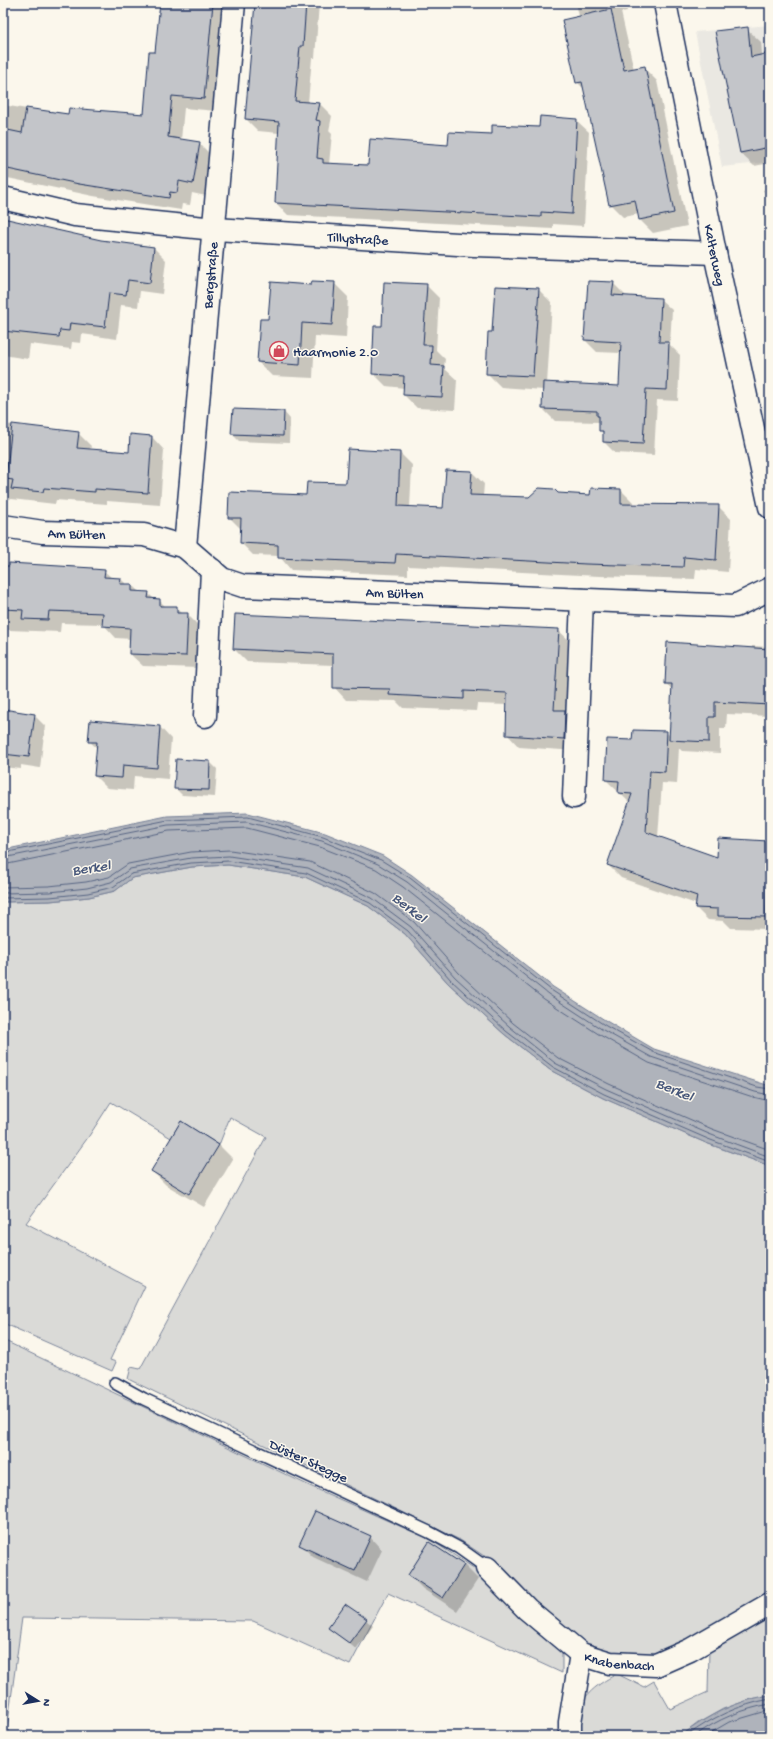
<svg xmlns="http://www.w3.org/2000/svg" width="773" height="1739" font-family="'Gochi Hand',sans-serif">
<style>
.built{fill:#eae8e2}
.green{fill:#dadad7;stroke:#7a849a}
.water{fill:#afb3bb;stroke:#747e96}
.shadow{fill:#0003}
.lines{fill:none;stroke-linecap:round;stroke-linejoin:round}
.shore{stroke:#566483;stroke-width:1}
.building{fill:#c3c5c9;stroke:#1b2f5e}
.service-casing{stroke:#1b2f5e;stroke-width:14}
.minor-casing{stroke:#1b2f5e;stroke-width:25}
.tertiary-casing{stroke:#1b2f5e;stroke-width:25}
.service{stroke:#fbf7ec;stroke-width:11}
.minor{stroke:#fbf7ec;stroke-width:22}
.tertiary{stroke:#fbf7ec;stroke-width:22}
.labels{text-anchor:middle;stroke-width:3;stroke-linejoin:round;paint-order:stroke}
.street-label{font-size:14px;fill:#1b2f5e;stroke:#fbf7ec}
.poi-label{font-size:14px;fill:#1b2f5e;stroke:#fbf7ec;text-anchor:start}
.water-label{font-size:15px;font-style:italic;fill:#47577a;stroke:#fbf7ec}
</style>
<rect width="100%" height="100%" fill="#fbf7ec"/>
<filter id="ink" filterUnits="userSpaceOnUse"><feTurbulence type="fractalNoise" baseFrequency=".025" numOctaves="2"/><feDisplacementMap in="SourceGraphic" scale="8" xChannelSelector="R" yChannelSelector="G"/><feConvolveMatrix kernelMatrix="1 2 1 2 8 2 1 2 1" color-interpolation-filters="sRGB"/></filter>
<g filter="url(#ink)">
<path class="built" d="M 770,25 L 770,162 L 722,167 L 695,32 Z"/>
<g class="green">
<path d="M 228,865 L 305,877 L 368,906 L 405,934 L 448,983 L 504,1034 L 550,1070 L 603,1098 L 706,1143 L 770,1166 L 770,1592 L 676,1648 L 648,1658 L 612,1656 L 584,1644 L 514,1587 L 484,1556 L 460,1540 L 128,1379 L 131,1367 L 140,1369 L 266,1137 L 230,1117 L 219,1145 L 181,1121 L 171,1138 L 111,1102 L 89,1136 L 26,1223 L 145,1286 L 110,1360 L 116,1362 L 112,1371 L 3,1323 L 3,902 L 50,901 L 89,897 L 115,891 L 132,878 L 192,867 Z"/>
<path d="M 3,1340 L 312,1487 L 431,1540 L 483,1574 L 562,1647 L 562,1673 L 388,1593 L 350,1665 L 253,1621 L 22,1618 L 6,1736 L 3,1736 Z"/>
<path d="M 770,1614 L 770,1695 L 754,1698 L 723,1709 L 698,1723 L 681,1736 L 577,1736 C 578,1728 577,1719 579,1711 C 583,1693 603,1681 617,1674 L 644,1687 L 654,1681 L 670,1709 L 708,1692 L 709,1650 Z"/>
</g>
<g class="water">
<path d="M 248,813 L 325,833 L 383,856 L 412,875 L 553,987 L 608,1022 L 654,1049 L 770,1086 L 770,1166 L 706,1143 L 603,1098 L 550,1070 L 504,1034 L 448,983 L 405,934 L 368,906 L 305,877 L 228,865 L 192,867 L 132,878 L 115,891 L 89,897 L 50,901 L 3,902 L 3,850 L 167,816 Z"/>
<path d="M 770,1695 L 770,1736 L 681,1736 C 708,1715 736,1701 770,1695 Z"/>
</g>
<g class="shadow">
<path d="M 161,3 L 226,3 L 216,111 L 184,108 L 181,140 L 199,143 L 212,156 L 206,196 L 192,193 L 190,205 L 182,204 L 181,210 L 93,196 L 3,177 L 3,105 L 69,116 L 145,115 L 156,53 Z"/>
<path d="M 256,3 L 319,3 L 315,58 L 312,58 L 308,103 L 320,104 L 332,116 L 329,131 L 332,134 L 329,164 L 369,166 L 493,135 L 540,129 L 576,120 L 589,132 L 584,226 L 553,224 L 553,229 L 288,215 L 276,203 L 279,133 L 258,131 L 246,119 Z"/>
<path d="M 576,3 L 625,3 L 627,11 L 621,12 L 634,70 L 644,68 L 657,81 L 687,226 L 653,233 L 640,220 L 639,214 L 623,217 L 610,204 L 585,90 L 577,82 L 579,16 Z"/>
<path d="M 747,29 L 761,42 L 762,55 L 770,54 L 770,163 L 754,166 L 740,153 Z"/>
<path d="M 770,187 L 770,203 L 763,190 Z"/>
<path d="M 3,220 L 101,241 L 154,248 L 166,260 L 162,294 L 140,291 L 138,307 L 121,305 L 117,339 L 82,334 L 81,343 L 72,342 L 71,349 L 30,344 L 28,359 L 3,355 Z"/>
<path d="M 589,282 L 613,283 L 625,295 L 625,297 L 660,299 L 672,310 L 670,345 L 680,355 L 678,401 L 657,400 L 654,455 L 615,453 L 604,442 L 604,434 L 600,430 L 600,422 L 555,421 L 543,409 L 544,390 L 501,387 L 487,373 L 493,333 L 538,289 L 552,303 L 547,384 L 620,387 L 621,353 L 597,352 L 585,340 Z"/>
<path d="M 334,283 L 348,297 L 346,338 L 315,336 L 313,378 L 272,376 L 258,362 L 269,320 L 312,286 Z"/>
<path d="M 426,285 L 439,298 L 436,350 L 445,359 L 444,368 L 457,380 L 455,410 L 417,408 L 404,395 L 404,388 L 386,386 L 373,373 L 383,327 Z"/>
<path d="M 284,412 L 290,419 L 289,443 L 239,441 L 232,434 Z"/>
<path d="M 3,424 L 78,433 L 91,446 L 90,450 L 130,453 L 152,437 L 164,450 L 160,505 L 107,501 L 107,504 L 56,500 L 55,504 L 3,498 Z"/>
<path d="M 400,453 L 412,465 L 410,507 L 444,509 L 472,472 L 484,484 L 483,496 L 530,498 L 558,494 L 591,496 L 621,490 L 634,503 L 633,505 L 718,506 L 731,519 L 728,572 L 696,569 L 695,579 L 599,576 L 408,566 L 408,575 L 291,570 L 279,556 L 253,555 L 241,543 L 242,530 L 229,517 L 347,484 Z"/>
<path d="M 3,567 L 92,569 L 94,570 L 104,571 L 112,578 L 121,579 L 127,585 L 132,585 L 139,592 L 148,593 L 155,600 L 159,600 L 166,607 L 176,607 L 183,614 L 187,614 L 200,627 L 198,668 L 143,666 L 130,654 L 131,639 L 116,638 L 103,624 L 61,623 L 60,632 L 8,630 L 7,645 L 3,645 Z"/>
<path d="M 558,630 L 571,642 L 576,751 L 519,747 L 507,734 L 508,705 L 477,704 L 476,711 L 403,708 L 396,701 L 346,700 L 334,687 L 334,665 L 247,662 L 234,649 Z"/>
<path d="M 752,646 L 770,647 L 770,716 L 727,714 L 726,728 L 720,728 L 720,753 L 682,751 L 679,748 L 677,784 L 662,783 L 658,837 L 718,858 L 768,841 L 770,844 L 770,929 L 731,928 L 724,921 L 708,920 L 696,908 L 696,904 L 621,878 L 608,865 L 630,803 L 606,780 L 633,741 L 666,732 L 670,736 L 672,689 L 666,684 L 752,649 Z"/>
<path d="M 3,710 L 34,715 L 45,726 L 40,768 L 21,765 L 21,769 L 3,767 Z"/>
<path d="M 160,727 L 171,739 L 168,779 L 134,776 L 133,790 L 107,788 L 95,776 L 98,749 L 89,741 Z"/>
<path d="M 210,762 L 217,769 L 215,797 L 182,795 L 175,788 Z"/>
<path d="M 181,1123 L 219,1145 L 233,1159 L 204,1207 L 166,1185 L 152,1171 Z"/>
<path d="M 370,1537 L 382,1550 L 367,1582 L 313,1557 L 301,1545 Z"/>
<path d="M 464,1565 L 478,1579 L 457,1611 L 423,1589 L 409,1575 Z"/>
<path d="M 366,1620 L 373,1626 L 356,1649 L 329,1628 Z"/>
</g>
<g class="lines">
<g class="shore">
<path d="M 3,853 L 168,820 L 248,817 L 323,837 L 381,860 L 410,878 L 551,990 L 606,1026 L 653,1052 L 757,1087 L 770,1089"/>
<path d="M 3,858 L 168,825 L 247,822 L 322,841 L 378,864 L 407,882 L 548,994 L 603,1030 L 651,1057 L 755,1092 L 770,1095"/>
<path d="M 3,865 L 169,831 L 247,828 L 320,847 L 376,869 L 403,887 L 544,999 L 600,1035 L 649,1063 L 753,1097 L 770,1101"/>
<path d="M 3,887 L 49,886 L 86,882 L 109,877 L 128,864 L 191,852 L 230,850 L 310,862 L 375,893 L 414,922 L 459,973 L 513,1023 L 558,1058 L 609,1084 L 712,1129 L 770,1150"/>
<path d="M 3,893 L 50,892 L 87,888 L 111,882 L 130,869 L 191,858 L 229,856 L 308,868 L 372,898 L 411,927 L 455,977 L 510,1027 L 555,1063 L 606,1089 L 709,1134 L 770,1157"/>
<path d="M 3,898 L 50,897 L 88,893 L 113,887 L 131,874 L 191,863 L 229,861 L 306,873 L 370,903 L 408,931 L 451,980 L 506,1031 L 553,1067 L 604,1094 L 708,1139 L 770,1162"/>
<path d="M 687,1736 C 712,1717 739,1705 770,1699"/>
<path d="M 695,1736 C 717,1719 743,1709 770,1704"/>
<path d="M 705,1736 L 729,1722 L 770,1710"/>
</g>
</g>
<g class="building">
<path d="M 160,3 L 213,3 L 204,99 L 172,96 L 168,137 L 200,142 L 193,184 L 179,181 L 177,193 L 170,192 L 169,198 L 79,184 L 3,168 L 3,129 L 22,133 L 26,108 L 68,114 L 69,108 L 144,114 L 149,52 L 155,52 Z"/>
<path d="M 255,3 L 306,3 L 303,46 L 300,46 L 295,101 L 320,103 L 316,120 L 320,121 L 317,158 L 323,159 L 323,163 L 368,165 L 370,139 L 448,145 L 449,132 L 492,134 L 492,125 L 539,127 L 540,116 L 577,119 L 572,214 L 541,212 L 541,217 L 275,203 L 279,122 L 245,119 Z"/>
<path d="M 611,9 L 624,70 L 645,66 L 674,213 L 639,220 L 635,200 L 609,205 L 582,82 L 576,83 L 562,20 Z"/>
<path d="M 748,27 L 751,57 L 770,53 L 770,147 L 740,153 L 715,31 Z"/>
<path d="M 3,218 L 101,240 L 154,247 L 150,283 L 128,280 L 126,295 L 109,293 L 105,327 L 70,323 L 69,331 L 60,330 L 59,337 L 3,331 Z"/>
<path d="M 312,281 L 335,282 L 332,325 L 302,323 L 300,365 L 257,362 L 260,319 L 268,319 L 271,282 L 311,285 Z"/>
<path d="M 588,281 L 614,282 L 612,295 L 661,298 L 659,342 L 669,342 L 667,390 L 646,389 L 643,444 L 603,442 L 603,431 L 599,431 L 599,416 L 597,416 L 597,411 L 542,409 L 543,382 L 619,386 L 621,342 L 584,340 Z"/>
<path d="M 384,282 L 427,284 L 423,345 L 432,345 L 431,365 L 444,366 L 442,397 L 403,395 L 404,376 L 372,374 L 374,326 L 382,326 Z"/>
<path d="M 495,286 L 539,288 L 533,376 L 486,374 L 488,332 L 492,332 Z"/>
<path d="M 233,409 L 284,411 L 283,436 L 231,434 Z"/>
<path d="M 12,424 L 79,432 L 77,448 L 129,452 L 130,434 L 152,436 L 148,493 L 95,489 L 95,492 L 44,488 L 43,492 L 11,489 L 13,480 L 6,479 Z"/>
<path d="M 348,449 L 400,452 L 398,506 L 443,508 L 446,470 L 472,471 L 470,495 L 529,497 L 539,488 L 554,489 L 558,493 L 590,495 L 591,488 L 621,489 L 621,504 L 719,505 L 716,560 L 684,557 L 683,567 L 586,564 L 396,554 L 395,563 L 278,558 L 278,545 L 240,543 L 241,518 L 228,518 L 229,492 L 306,495 L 307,482 L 346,483 Z"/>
<path d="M 9,563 L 93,568 L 92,569 L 105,570 L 104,577 L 121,578 L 120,584 L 132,584 L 132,591 L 149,592 L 148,598 L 160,599 L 160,606 L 177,606 L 177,613 L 188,613 L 186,656 L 129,654 L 130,628 L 102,626 L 103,613 L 49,611 L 48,620 L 22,619 L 23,610 L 3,609 L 3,566 L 9,566 Z"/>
<path d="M 235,614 L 559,629 L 554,710 L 565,710 L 564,739 L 506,735 L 507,693 L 464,691 L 464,699 L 389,695 L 390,689 L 333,688 L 333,654 L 233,649 Z"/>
<path d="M 667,642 L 770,649 L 770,705 L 715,702 L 715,717 L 709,717 L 709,742 L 669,740 L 672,684 L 665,684 Z"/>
<path d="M 3,709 L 35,714 L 29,757 L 3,754 Z"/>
<path d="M 90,720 L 160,726 L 157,768 L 123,765 L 122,778 L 94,776 L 97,742 L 88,742 Z"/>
<path d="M 633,730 L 667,731 L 665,772 L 650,771 L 646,832 L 717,857 L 718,838 L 768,841 L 766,917 L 718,916 L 718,909 L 695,908 L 697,896 L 607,865 L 632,794 L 618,793 L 619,781 L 605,780 L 607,739 L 632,740 Z"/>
<path d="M 176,759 L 210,761 L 209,790 L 174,789 Z"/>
<path d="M 181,1121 L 219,1145 L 189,1194 L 151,1171 Z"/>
<path d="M 315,1511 L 371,1536 L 355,1571 L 299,1545 Z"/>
<path d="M 429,1542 L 464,1565 L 443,1598 L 408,1575 Z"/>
<path d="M 345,1604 L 367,1619 L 349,1643 L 328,1628 Z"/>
</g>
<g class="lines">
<g class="service-casing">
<path id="service" d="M 115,1383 L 144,1399 L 429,1532 L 459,1548 L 487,1568"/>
</g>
<g class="minor-casing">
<g id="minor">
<path id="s1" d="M 3,198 L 75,215 L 215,229 L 474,245 L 715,253"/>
<path id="s2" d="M 3,526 L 43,532 L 144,535 L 185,547 L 222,579 L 243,586 L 735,606 L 770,589"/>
<path id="s3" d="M 185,547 L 234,3"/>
<path d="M 205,716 L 212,570"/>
<path d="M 574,797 L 582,600"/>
<path id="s4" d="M 487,1568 L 527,1609 L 581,1654 L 610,1663 L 656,1665 L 690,1650 L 770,1604"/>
<path d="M 570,1736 L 570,1722 L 581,1654"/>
</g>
</g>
<g class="tertiary-casing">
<g id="tertiary">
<path id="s5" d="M 665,3 L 715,253 L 770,507"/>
</g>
</g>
<use href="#service" class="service"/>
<use href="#minor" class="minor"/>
<use href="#tertiary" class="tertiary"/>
</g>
</g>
<defs>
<g id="shop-ring" transform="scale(1)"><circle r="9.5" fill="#fbf7ec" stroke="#d1495b" stroke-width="1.5"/><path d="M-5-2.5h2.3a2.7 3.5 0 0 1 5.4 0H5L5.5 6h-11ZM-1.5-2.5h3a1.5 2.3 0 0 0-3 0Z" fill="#d1495b"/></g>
</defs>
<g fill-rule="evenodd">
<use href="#shop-ring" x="279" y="351"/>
</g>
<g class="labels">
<g class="street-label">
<text dy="5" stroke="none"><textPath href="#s1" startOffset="358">Tillystraße</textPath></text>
<text dy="5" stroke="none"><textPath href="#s5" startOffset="257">Kalterweg</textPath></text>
<text dy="5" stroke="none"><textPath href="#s3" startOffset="273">Bergstraße</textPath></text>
<text dy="5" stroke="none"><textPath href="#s2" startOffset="74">Am Bülten</textPath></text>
<text dy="5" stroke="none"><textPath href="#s2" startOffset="407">Am Bülten</textPath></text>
<text transform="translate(309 1460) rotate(25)" y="5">Düster Stegge</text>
<text dy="5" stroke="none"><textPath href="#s4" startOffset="167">Knabenbach</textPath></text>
</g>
<g class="poi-label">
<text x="293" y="356">Haarmonie 2.0</text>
</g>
<g class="water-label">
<text transform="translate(91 867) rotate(-8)" y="5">Berkel</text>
<text transform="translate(410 907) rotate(38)" y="5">Berkel</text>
<text transform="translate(675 1089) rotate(23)" y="5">Berkel</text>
</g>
</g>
<rect width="773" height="1739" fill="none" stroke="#fbf7ec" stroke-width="16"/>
<rect x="8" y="8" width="757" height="1723" fill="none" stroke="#1b2f5e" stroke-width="1.5" filter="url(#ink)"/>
<g transform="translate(38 1701) rotate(101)" stroke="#fbf7ec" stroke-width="3" paint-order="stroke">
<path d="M0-3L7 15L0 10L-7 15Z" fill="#1b2f5e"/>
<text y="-6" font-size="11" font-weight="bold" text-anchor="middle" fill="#1b2f5e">N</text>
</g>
</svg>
